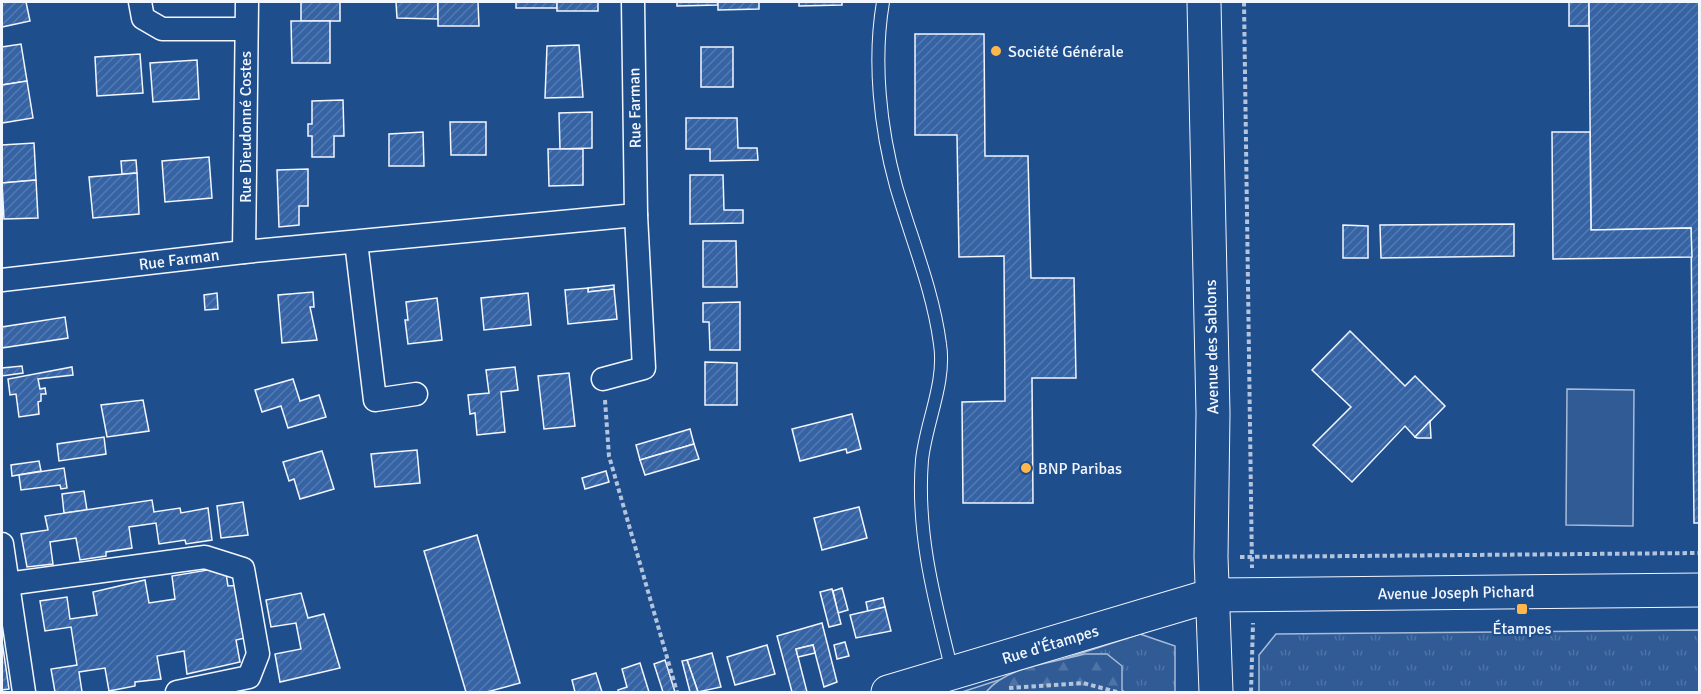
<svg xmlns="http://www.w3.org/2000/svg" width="1701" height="694" font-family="Signika,sans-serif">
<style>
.grass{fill:url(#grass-tufts);stroke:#a8bbd7;stroke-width:1.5}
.forest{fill:url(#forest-firs);stroke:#a8bbd7;stroke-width:1.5}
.pitch{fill:#305b95;stroke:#a8bbd7;stroke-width:1.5}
.building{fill:url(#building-hatch);stroke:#f2f6ff;stroke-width:1.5}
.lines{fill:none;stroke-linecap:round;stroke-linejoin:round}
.lane-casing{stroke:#f2f6ff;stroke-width:14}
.street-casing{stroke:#f2f6ff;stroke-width:25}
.secondary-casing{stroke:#f2f6ff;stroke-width:35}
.path{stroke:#b3c4dc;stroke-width:4;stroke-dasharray:4.5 3;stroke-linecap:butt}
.lane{stroke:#1f4e8c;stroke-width:12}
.street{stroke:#1f4e8c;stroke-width:22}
.secondary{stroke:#1f4e8c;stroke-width:33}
.poi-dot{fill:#ffb74d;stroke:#1f4e8c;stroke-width:2}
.labels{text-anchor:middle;stroke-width:4.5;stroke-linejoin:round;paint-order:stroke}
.poi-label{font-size:16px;fill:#f2f6ff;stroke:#1f4e8c;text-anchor:start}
.street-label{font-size:16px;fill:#f2f6ff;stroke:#1f4e8c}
</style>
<defs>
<pattern id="grass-tufts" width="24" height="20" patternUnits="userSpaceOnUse" patternTransform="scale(1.5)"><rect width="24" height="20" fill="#305b95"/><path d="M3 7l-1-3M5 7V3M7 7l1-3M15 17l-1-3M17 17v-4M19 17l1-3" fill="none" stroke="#4e73a5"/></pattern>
<pattern id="forest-firs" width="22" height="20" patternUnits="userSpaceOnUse" patternTransform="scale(1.5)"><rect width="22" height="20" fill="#305b95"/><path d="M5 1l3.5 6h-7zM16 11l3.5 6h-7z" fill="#4e73a5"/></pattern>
<pattern id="building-hatch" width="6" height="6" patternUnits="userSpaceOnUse" patternTransform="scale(1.5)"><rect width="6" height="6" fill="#3563a3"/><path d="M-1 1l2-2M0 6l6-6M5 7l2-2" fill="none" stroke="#537ab1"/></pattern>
</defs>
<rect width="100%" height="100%" fill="#1f4e8c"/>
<g class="grass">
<path d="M 1699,630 L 1699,692 L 1259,692 L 1259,655 L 1276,634 Z"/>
<path d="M 1140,634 L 1175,646 L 1175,692 L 962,692 Z"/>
</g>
<path class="forest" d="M 1084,654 L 1107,654 L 1122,666 L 1122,690 L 1125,692 L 986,692 C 1009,665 1051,664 1084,654 Z"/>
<path class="pitch" d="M 1567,389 L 1634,390 L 1633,526 L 1566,525 Z"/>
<g class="building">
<path d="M 2,2 L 26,2 L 30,21 L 2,27 Z"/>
<rect x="301" y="2" width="39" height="19"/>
<path d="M 396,2 L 438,2 L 438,19 L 397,18 Z"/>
<path d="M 438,2 L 478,2 L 479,26 L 438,26 Z"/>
<rect x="516" y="2" width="41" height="6"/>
<rect x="557" y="2" width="41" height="9"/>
<path d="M 677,2 L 718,2 L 718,5 L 677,6 Z"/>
<path d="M 718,2 L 759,2 L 759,9 L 718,10 Z"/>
<path d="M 799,2 L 842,2 L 842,5 L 799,6 Z"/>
<rect x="1569" y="2" width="20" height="24"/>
<path d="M 1589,2 L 1700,2 L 1700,523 L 1694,523 L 1691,228 L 1591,230 Z"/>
<path d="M 291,21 L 330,21 L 330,63 L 292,63 Z"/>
<path d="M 915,34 L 984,34 L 985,156 L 1028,156 L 1031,278 L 1074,278 L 1076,378 L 1032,378 L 1033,503 L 963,503 L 962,402 L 1005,401 L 1004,256 L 959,257 L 957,135 L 915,135 Z"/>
<path d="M 21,44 L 27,81 L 2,85 L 2,47 Z"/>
<path d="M 579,45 L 583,97 L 545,98 L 547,46 Z"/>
<rect x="701" y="47" width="32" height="40"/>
<path d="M 140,54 L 143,93 L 97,96 L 95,57 Z"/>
<path d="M 197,60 L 199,99 L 153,102 L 150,63 Z"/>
<path d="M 27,81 L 33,118 L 2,123 L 2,85 Z"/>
<path d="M 343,100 L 344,136 L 334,136 L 334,157 L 312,157 L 312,136 L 308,136 L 308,124 L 312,124 L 312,101 Z"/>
<path d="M 592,112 L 592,148 L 560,149 L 559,113 Z"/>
<path d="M 686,118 L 737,118 L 738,148 L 757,148 L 758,160 L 710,161 L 710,149 L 686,149 Z"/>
<path d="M 450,122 L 486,122 L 486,155 L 451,155 Z"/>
<path d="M 423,132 L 424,166 L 389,166 L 389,134 Z"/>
<path d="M 1552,132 L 1590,132 L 1591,230 L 1691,228 L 1692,257 L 1553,259 Z"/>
<path d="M 34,143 L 36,180 L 2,183 L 2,145 Z"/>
<path d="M 548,149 L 583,149 L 583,185 L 549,186 Z"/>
<path d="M 209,157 L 212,198 L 165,202 L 162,161 Z"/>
<path d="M 136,160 L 137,173 L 122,174 L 121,161 Z"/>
<path d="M 308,169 L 308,206 L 299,206 L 299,225 L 279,227 L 277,170 Z"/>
<path d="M 137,173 L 139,214 L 93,218 L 89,177 Z"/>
<path d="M 690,175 L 723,175 L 724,210 L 743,210 L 743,223 L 690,224 Z"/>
<path d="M 36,180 L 38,218 L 4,219 L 2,183 Z"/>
<path d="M 1514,224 L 1514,256 L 1381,258 L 1380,225 Z"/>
<path d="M 1343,225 L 1368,226 L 1368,258 L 1343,258 Z"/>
<path d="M 703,241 L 736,241 L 737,287 L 703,287 Z"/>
<path d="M 614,285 L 614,289 L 588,292 L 588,288 Z"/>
<path d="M 588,288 L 588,292 L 614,289 L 617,319 L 568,324 L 565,290 Z"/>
<path d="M 313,292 L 314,307 L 310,307 L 317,340 L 282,343 L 278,295 Z"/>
<path d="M 217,293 L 218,309 L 205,310 L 204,295 Z"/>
<path d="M 528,293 L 531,325 L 484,330 L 481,298 Z"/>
<path d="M 437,298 L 442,340 L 408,344 L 405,320 L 408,320 L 406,302 Z"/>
<path d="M 740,302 L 740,350 L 710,350 L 709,322 L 703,322 L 703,303 Z"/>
<path d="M 65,317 L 68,338 L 2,348 L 2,353 L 2,327 Z"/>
<path d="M 1350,331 L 1405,386 L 1415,376 L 1445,406 L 1415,437 L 1405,426 L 1352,482 L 1313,445 L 1351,407 L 1312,370 Z"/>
<path d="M 705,362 L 737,363 L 737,405 L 705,405 Z"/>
<path d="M 22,366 L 23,373 L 2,376 L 2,368 Z"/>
<path d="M 72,367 L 73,375 L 38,379 L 40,389 L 45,388 L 46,394 L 41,394 L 41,401 L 38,402 L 39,414 L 19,417 L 16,394 L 10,395 L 8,379 Z"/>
<path d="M 515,367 L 518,390 L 501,392 L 505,432 L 477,435 L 475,413 L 470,414 L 468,395 L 489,393 L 486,370 Z"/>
<path d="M 569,373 L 575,426 L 544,429 L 538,376 Z"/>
<path d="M 293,379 L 300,401 L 319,395 L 326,417 L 288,428 L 281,406 L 262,412 L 255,390 Z"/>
<path d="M 143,400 L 149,431 L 107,437 L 101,405 Z"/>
<path d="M 852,414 L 861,449 L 847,453 L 846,449 L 800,461 L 792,429 Z"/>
<path d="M 1430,421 L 1431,438 L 1417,438 L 1415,437 Z"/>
<path d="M 690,429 L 694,444 L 640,460 L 636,445 Z"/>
<path d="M 104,437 L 106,454 L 59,461 L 57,444 Z"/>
<path d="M 694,444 L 699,459 L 645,475 L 640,460 Z"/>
<path d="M 417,450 L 420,483 L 375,487 L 371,454 Z"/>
<path d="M 322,451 L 334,489 L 300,499 L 294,479 L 289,481 L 283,462 Z"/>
<path d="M 39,461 L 41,471 L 12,476 L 11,465 Z"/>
<path d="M 64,468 L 67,488 L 61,489 L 60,485 L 21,490 L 19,475 Z"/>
<path d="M 606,471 L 609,482 L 585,489 L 582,478 Z"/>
<path d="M 84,491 L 87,510 L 64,513 L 62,494 Z"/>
<path d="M 152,500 L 154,512 L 180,508 L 181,513 L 208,508 L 212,540 L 186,544 L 185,540 L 159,544 L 156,523 L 129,527 L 132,548 L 106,552 L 106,556 L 80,560 L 76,538 L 50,542 L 53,564 L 27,567 L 21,534 L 48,530 L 45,516 Z"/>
<path d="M 243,502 L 248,535 L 221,538 L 217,506 Z"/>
<path d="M 859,507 L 867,538 L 822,550 L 814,518 Z"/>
<path d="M 477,535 L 520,683 L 487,692 L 466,692 L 424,551 Z"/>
<path d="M 225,567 L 228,586 L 241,585 L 249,637 L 236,640 L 240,662 L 187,674 L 184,651 L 157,656 L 161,679 L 135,682 L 135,686 L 109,691 L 105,668 L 79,672 L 82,692 L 55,692 L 51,669 L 77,665 L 71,627 L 45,631 L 40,601 L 67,597 L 70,619 L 97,615 L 93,592 L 145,580 L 149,603 L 175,599 L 172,576 Z"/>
<path d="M 842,588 L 848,610 L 838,613 L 833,591 Z"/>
<path d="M 832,589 L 841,624 L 829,627 L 820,592 Z"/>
<path d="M 301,593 L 308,618 L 324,614 L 340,668 L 280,682 L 275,654 L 301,649 L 296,623 L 271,627 L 266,600 Z"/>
<path d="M 883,598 L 885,607 L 868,612 L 866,602 Z"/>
<path d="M 885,607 L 891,631 L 856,638 L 850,615 Z"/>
<path d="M 822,623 L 837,682 L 824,687 L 813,645 L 796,649 L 807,692 L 792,692 L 777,636 Z"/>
<path d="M 2,641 L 9,689 L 2,690 Z"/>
<path d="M 845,642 L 849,656 L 837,659 L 834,645 Z"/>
<path d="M 767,645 L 775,674 L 735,685 L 727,657 Z"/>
<path d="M 813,645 L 815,653 L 798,657 L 796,649 Z"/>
<path d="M 712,653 L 721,687 L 698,692 L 687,660 Z"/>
<path d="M 665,660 L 675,692 L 663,692 L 654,664 Z"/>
<path d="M 687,660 L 698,692 L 690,692 L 682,661 Z"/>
<path d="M 640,663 L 649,692 L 618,692 L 618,690 L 627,687 L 622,669 Z"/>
<path d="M 596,673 L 602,692 L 575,692 L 572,680 Z"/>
</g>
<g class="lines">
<g class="lane-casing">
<path id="lane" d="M 883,2 C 873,61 880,128 896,186 C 911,238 933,290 940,344 C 946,383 926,422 922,460 C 916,533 935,602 952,671"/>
</g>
<g class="street-casing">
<g id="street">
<path d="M 140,2 L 143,18 L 162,29 L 246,29"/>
<path d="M 356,242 L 375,400 L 416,394"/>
<path d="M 244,252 L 247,2"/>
<path d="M 2,280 L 244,252 L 636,215 L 633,2"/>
<path d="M 603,379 L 644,368 L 636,215"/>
<path d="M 2,544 L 24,692"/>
<path d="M 7,584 L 205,557 L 243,569 L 258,654 L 249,677 L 177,692"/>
</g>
</g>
<g class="secondary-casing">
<g id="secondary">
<path d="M 1204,2 L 1213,413 L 1211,557 L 1216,692"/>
<path d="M 888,692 L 1213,595 L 1700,590"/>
</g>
</g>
<g class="path">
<path d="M 1244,2 L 1252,568"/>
<path d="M 605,400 L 609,456 L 677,692"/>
<path d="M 1240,557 L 1700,553"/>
<path d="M 1009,688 L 1083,683 L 1117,692"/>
<path d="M 1251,692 L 1253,623"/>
</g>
<use href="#lane" class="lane"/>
<use href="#street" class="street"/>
<use href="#secondary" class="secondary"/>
</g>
<g class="poi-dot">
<circle cx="996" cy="51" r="6"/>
<circle cx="1026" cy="468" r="6"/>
<rect x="1516" y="603" width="12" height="12" rx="3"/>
</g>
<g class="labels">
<g class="poi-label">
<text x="1008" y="57">Société Générale</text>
<text x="1038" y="474">BNP Paribas</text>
<text x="1522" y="634" text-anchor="middle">Étampes</text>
</g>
<g class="street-label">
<text transform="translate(634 108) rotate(-91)" y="6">Rue Farman</text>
<text transform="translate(245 127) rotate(-90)" y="6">Rue Dieudonné Costes</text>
<text transform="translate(179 259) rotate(-7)" y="6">Rue Farman</text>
<text transform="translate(1211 347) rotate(-91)" y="6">Avenue des Sablons</text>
<text transform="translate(1456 592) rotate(-1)" y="6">Avenue Joseph Pichard</text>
<text transform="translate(1050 644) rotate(-17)" y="6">Rue d'Étampes</text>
</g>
</g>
<rect width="1701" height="694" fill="none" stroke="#f2f6ff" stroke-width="6"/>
</svg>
